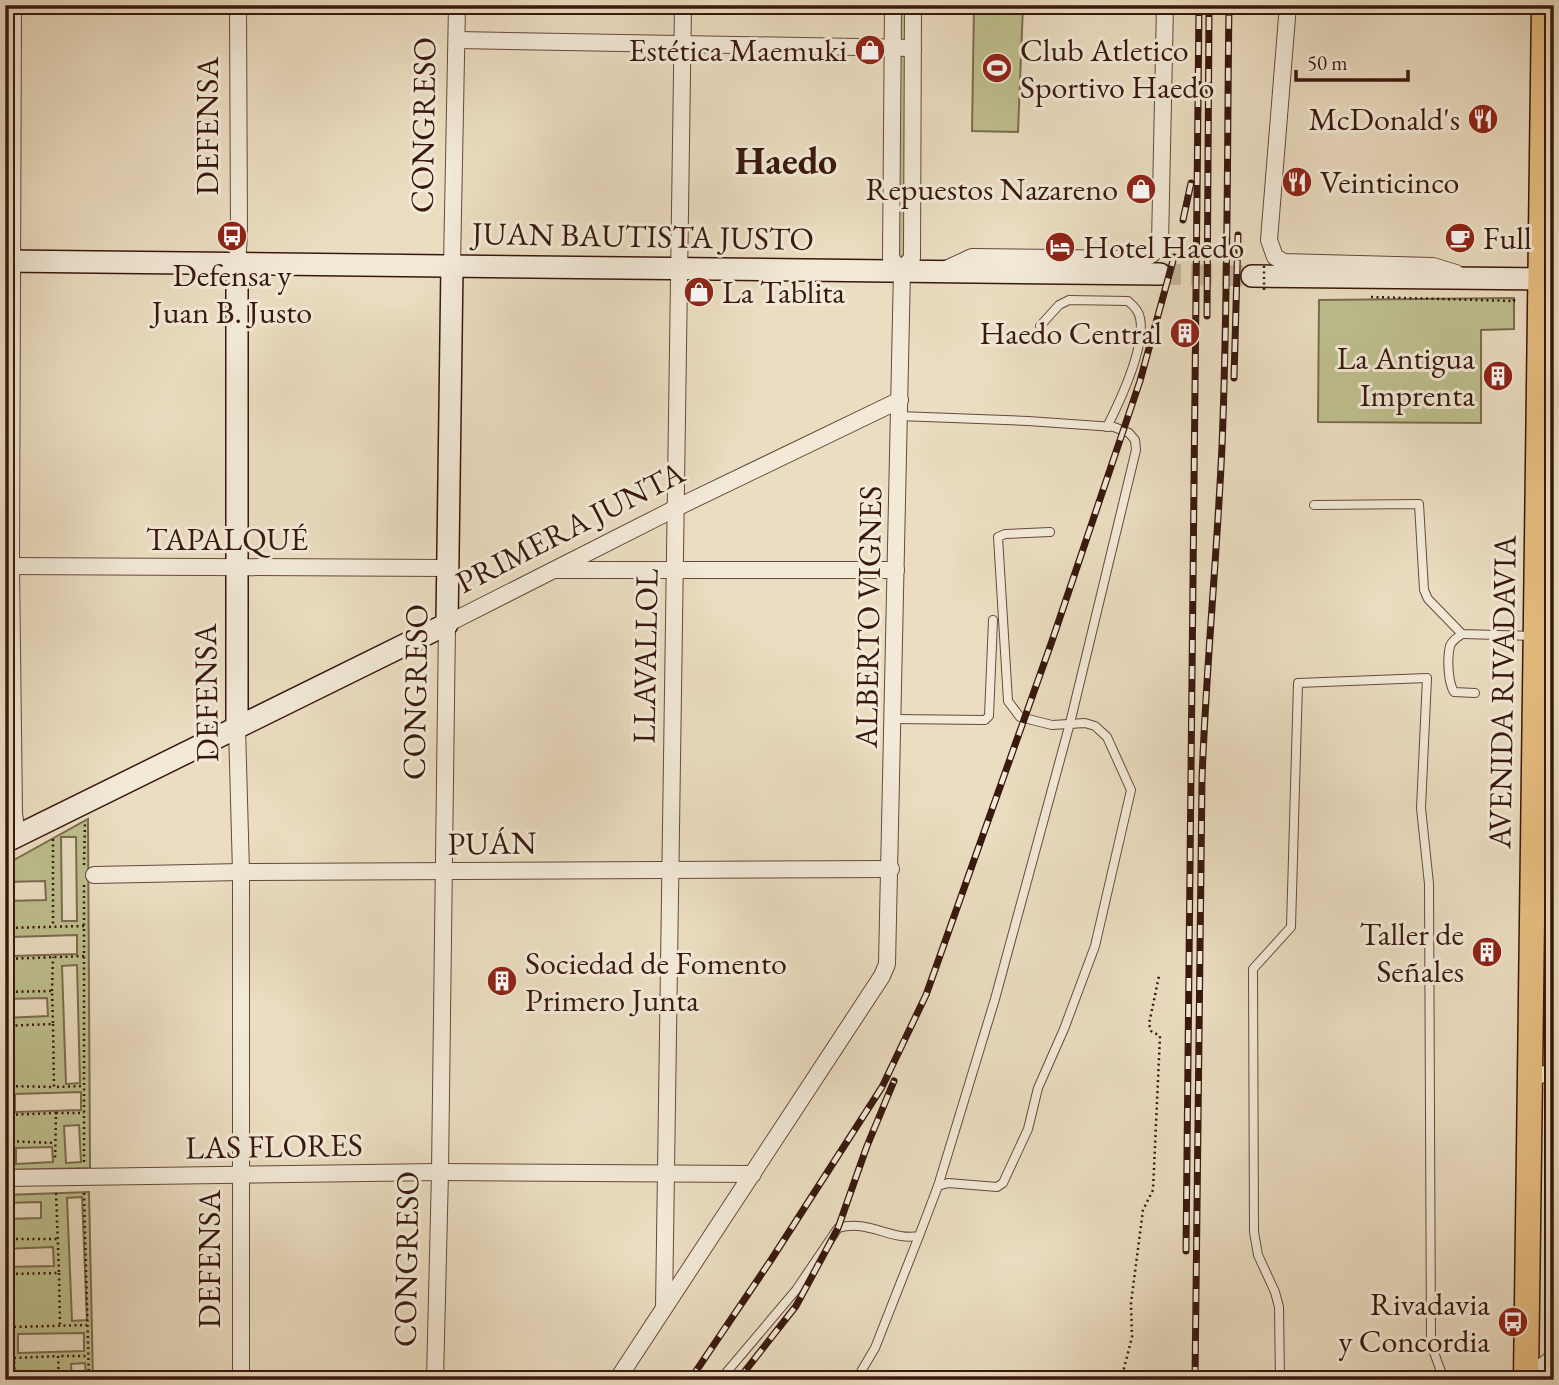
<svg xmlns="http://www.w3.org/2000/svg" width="1559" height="1385" font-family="'EB Garamond',serif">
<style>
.green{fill:#bebf8e;stroke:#7c6c4e;stroke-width:2;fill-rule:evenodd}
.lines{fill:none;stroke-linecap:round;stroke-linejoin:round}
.secondary-tunnel{stroke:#c7b69d;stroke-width:21;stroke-dasharray:21 10;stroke-linecap:butt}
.lane-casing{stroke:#66493a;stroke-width:10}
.street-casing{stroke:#66493a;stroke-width:18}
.secondary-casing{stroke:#39180d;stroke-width:24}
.primary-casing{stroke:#39180d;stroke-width:27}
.path{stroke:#39180d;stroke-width:2.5;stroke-dasharray:2 3.5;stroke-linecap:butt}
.lane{stroke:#f2e9d7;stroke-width:8}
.street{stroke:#f2e9d7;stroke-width:16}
.secondary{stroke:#f2e9d7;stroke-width:21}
.primary{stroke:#e6be80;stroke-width:24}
.rail-casing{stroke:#39180d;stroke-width:7}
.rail{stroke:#f2e9d7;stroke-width:4.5;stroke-dasharray:13;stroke-linecap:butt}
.path-bridge{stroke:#39180d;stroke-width:2.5;stroke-dasharray:2 3.5;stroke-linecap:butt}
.labels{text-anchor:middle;stroke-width:6;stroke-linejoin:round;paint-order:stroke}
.poi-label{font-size:32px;fill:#39180d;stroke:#f2e9d7;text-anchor:end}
.street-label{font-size:32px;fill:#39180d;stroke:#f2e9d7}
.district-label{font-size:38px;font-weight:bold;fill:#39180d;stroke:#f2e9d7}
</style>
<rect width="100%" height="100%" fill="#ebddc1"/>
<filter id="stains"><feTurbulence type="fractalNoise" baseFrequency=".00286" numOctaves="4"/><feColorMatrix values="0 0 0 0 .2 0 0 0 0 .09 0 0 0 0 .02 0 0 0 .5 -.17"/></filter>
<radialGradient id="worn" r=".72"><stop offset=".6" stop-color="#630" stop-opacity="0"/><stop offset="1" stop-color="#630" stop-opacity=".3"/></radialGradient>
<g class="green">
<path d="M 899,5 L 909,5 L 905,253 L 901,258 L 898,256 Z"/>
<path d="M 974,5 L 1023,5 L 1018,132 L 972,131 Z"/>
<path d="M 1514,298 L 1514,329 L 1481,330 L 1481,423 L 1318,422 L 1319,300 Z"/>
<path d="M 88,819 L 90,1168 L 5,1170 L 5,1018 L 48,1016 L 47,998 L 5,999 L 5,901 L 46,900 L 45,881 L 5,882 L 5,865 ZM 61,837 L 76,837 L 77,921 L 62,921 ZM 77,935 L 77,954 L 11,956 L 11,937 ZM 77,965 L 80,1083 L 66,1084 L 62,966 ZM 81,1092 L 81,1110 L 15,1112 L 15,1094 ZM 79,1125 L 81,1162 L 66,1163 L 64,1126 ZM 52,1147 L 53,1162 L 16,1164 L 16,1148 Z"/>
<path d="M 89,1192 L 93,1380 L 86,1380 L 85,1363 L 71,1364 L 72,1380 L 5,1380 L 5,1267 L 54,1266 L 53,1247 L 5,1249 L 5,1219 L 41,1218 L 41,1202 L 5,1203 L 5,1195 ZM 82,1197 L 87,1320 L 72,1321 L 67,1198 ZM 84,1333 L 84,1351 L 18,1353 L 18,1334 Z"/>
</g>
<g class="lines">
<path class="secondary-tunnel" d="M 1160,274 L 1252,276"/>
<g class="lane-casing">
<g id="lane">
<path d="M 1040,326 L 1059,305 L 1069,300 L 1128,301 C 1134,306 1139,311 1140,318 C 1146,347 1120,401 1107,427"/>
<path d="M 1314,505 L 1419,504 L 1424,590 L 1428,599 L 1462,634 L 1534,636"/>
<path d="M 1462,634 C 1458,637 1452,640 1450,646 C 1447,659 1448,682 1454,692 L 1475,693"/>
<path d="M 894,719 L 985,720 L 989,716 L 993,620"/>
<path d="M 938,1186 L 948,1183 L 997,1187 L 1003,1183 L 1028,1129 L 1038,1088 L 1064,1029 L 1095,946 L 1131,790 L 1107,737 L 1095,726 L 1085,723 L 1052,725 L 1020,717 L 1008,701 L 998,537 L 1005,534 L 1050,532"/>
<path d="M 720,1380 L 796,1290 L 838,1228 C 869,1219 890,1241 919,1236 L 938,1186 L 995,999 L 1070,723 L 1136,450 L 1135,440 L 1129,433 L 1114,427 L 1028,421 L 899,416"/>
<path d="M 856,1380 L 875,1348 L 919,1236"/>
<path d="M 1280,1380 L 1279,1307 L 1275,1292 L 1258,1255 L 1254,1232 L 1253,969 L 1291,927 L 1298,683 L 1427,678 L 1421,808 L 1429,884 L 1431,1344 L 1444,1380"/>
</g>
</g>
<g class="street-casing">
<g id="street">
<path d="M 13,5 L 11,566 L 14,813 L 17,836"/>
<path d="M 893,5 L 891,259 L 902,270"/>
<path d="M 1288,5 L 1269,240 L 1275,257 L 1284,262 L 1433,266 L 1456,273"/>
<path d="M 457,40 L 913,48"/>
<path d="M 237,265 L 239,235 L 238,5"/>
<path d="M 452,266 L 457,5"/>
<path d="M 944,270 L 972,257 L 1138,259 C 1150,257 1154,255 1160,243 L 1165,5"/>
<path d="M 5,566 L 448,568"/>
<path d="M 557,570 L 896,570"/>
<path d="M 237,727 L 241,872 L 241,1380"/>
<path d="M 1535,740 L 1554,735"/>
<path d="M 94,875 L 241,872 L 891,869"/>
<path d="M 1529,1076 L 1554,1073"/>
<path d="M 5,1178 L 440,1172 L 753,1174"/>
<path d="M 664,1308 L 683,5"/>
<path d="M 1526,1379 L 1554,1357"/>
<path d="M 435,1380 L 440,1172 L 447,624 L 676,508 L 900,400"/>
<path d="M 617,1380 L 882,976 L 887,964 L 902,270 L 912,258 L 913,5"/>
</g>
</g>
<g class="secondary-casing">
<g id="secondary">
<path d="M 5,261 L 1160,274"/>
<path d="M 237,265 L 237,727"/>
<path d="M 1252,276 L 1554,279"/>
<path d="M 5,842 L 447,624 L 452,266"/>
</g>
</g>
<g class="primary-casing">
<path id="primary" d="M 1526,1380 L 1544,5"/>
</g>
<g class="path">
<path d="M 1371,297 L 1514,301 L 1514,296"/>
<path d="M 53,839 L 53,926"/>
<path d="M 84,865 L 85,822"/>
<path d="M 5,928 L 84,926"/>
<path d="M 5,959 L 84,956"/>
<path d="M 52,991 L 53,957"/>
<path d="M 5,992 L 52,991 L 53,1024 L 5,1026"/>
<path d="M 53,1024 L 54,1087 L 83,1086"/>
<path d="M 5,1086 L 54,1087"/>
<path d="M 5,1092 L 6,1162"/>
<path d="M 56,1113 L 84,1113"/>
<path d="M 5,1115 L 56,1113 L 55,1161"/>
<path d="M 6,1141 L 55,1143"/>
<path d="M 84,1162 L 84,885"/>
<path d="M 84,1193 L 89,1380"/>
<path d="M 5,1239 L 58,1239"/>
<path d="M 59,1273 L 60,1326"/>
<path d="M 5,1274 L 59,1273 L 56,1192"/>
<path d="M 10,1274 L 15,1380"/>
<path d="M 14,1327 L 87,1325"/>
<path d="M 14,1358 L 58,1356"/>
<path d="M 59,1380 L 58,1356 L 87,1356"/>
<path d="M 1121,1380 L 1132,1337 L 1131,1303 L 1143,1210 L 1153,1190 L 1160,1036 L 1151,1031 L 1149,1024 L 1159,976"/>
</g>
<use href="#lane" class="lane"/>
<use href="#street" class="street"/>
<use href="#secondary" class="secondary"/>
<use href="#primary" class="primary"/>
<g class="rail-casing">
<g id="rail">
<path d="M 1183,220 L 1191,183"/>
<path d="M 1207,316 L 1209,12"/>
<path d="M 1234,378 L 1238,235"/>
<path d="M 1186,1251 L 1199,5"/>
<path d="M 690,1380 L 771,1260 L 882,1087 L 926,995 L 1052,641 L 1140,381 L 1174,257"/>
<path d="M 738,1380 L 796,1306 L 838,1228 L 867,1146 L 894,1081"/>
<path d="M 1195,1380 L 1202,779 C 1206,668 1217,557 1222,446 C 1228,299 1227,152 1229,5"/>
</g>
</g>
<use href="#rail" class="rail"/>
<path class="path-bridge" d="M 1264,266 L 1264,291"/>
</g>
<defs>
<g id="shop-disc" transform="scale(1.575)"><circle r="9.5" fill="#8f2418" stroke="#f2e9d7"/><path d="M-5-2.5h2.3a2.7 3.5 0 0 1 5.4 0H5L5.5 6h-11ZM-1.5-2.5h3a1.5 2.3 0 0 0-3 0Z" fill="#fff"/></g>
<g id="stadium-disc" transform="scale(1.575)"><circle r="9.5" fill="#8f2418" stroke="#f2e9d7"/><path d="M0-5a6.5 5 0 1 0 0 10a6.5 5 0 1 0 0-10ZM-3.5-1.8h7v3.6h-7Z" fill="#fff"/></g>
<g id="restaurant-disc" transform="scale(1.575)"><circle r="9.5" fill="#8f2418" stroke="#f2e9d7"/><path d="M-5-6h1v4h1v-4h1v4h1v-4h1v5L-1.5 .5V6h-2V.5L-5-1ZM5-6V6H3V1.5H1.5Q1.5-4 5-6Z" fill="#fff"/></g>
<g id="bus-disc" transform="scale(1.575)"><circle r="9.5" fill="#8f2418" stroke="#f2e9d7"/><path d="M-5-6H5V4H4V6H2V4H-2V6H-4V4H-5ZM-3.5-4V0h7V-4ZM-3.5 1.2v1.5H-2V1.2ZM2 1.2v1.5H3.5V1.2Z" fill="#fff"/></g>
<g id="cafe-disc" transform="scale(1.575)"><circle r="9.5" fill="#8f2418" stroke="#f2e9d7"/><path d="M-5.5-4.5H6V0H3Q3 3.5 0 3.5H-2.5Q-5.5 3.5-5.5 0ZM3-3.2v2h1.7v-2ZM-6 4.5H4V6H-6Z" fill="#fff"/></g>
<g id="hotel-disc" transform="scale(1.575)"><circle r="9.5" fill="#8f2418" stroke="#f2e9d7"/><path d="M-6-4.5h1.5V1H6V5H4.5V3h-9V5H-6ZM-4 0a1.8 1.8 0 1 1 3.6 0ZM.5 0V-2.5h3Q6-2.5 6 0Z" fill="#fff"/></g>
<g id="building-disc" transform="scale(1.575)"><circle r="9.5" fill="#8f2418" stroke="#f2e9d7"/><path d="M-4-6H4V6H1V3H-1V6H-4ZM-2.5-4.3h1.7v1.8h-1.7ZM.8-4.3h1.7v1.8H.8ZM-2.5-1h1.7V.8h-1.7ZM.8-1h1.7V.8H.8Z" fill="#fff"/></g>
</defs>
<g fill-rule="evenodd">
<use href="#shop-disc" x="870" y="50"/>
<use href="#stadium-disc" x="997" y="68"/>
<use href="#restaurant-disc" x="1483" y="119"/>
<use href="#restaurant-disc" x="1297" y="182"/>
<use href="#shop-disc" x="1141" y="189"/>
<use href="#bus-disc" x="232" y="236"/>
<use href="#cafe-disc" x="1460" y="238"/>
<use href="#hotel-disc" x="1060" y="247"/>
<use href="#shop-disc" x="699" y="292"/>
<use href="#building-disc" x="1185" y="333"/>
<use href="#building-disc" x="1498" y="376"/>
<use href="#building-disc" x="1487" y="952"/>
<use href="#building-disc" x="502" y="981"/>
<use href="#bus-disc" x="1513" y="1322"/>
</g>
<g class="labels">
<g class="poi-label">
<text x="847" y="61">Estética Maemuki</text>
<text x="1020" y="61" text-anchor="start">Club Atletico<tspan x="1020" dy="37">Sportivo Haedo</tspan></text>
<text x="1460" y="130">McDonald's</text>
<text x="1320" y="193" text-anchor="start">Veinticinco</text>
<text x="1118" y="200">Repuestos Nazareno</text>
<text x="1483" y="249" text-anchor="start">Full</text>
<text x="1083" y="258" text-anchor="start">Hotel Haedo</text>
<text x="232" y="286" text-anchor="middle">Defensa y<tspan x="232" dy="37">Juan B. Justo</tspan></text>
<text x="722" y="303" text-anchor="start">La Tablita</text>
<text x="1162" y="344">Haedo Central</text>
<text x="1475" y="369">La Antigua<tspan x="1475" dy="37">Imprenta</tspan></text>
<text x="1464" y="945">Taller de<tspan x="1464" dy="37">Señales</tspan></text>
<text x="525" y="974" text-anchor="start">Sociedad de Fomento<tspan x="525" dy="37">Primero Junta</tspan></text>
<text x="1490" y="1315">Rivadavia<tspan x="1490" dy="37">y Concordia</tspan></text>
</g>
<g class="street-label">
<text transform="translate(423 125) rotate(-89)" y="11">CONGRESO</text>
<text transform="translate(207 126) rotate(-90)" y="11">DEFENSA</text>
<text transform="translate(643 236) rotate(1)" y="11">JUAN BAUTISTA JUSTO</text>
<text transform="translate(570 527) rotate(-27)" y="11">PRIMERA JUNTA</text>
<text x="227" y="550">TAPALQUÉ</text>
<text transform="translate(868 617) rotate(-89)" y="11">ALBERTO VIGNES</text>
<text transform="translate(645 656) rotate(-89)" y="11">LLAVALLOL</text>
<text transform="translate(415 692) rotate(-89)" y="11">CONGRESO</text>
<text transform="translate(1502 692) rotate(-89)" y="11">AVENIDA RIVADAVIA</text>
<text transform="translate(206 693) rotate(-91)" y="11">DEFENSA</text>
<text transform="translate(492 843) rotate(-1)" y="11">PUÁN</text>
<text transform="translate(274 1146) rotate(-1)" y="11">LAS FLORES</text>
<text transform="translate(209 1259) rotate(-90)" y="11">DEFENSA</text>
<text transform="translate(406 1259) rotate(-89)" y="11">CONGRESO</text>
</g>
<g class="district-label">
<text x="786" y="174">Haedo</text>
</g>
</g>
<rect width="1559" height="1385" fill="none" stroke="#ebddc1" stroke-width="28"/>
<rect x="7" y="7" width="1545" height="1371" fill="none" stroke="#39180d" stroke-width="3.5"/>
<rect x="14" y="14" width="1531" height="1357" fill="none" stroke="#39180d" stroke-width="2"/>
<path d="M1296 70v10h112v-10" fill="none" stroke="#39180d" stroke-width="3.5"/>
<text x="1307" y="70" font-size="21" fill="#39180d" stroke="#f2e9d7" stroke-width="5" paint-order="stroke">50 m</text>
<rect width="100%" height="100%" filter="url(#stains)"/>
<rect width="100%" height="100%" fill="url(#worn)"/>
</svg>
